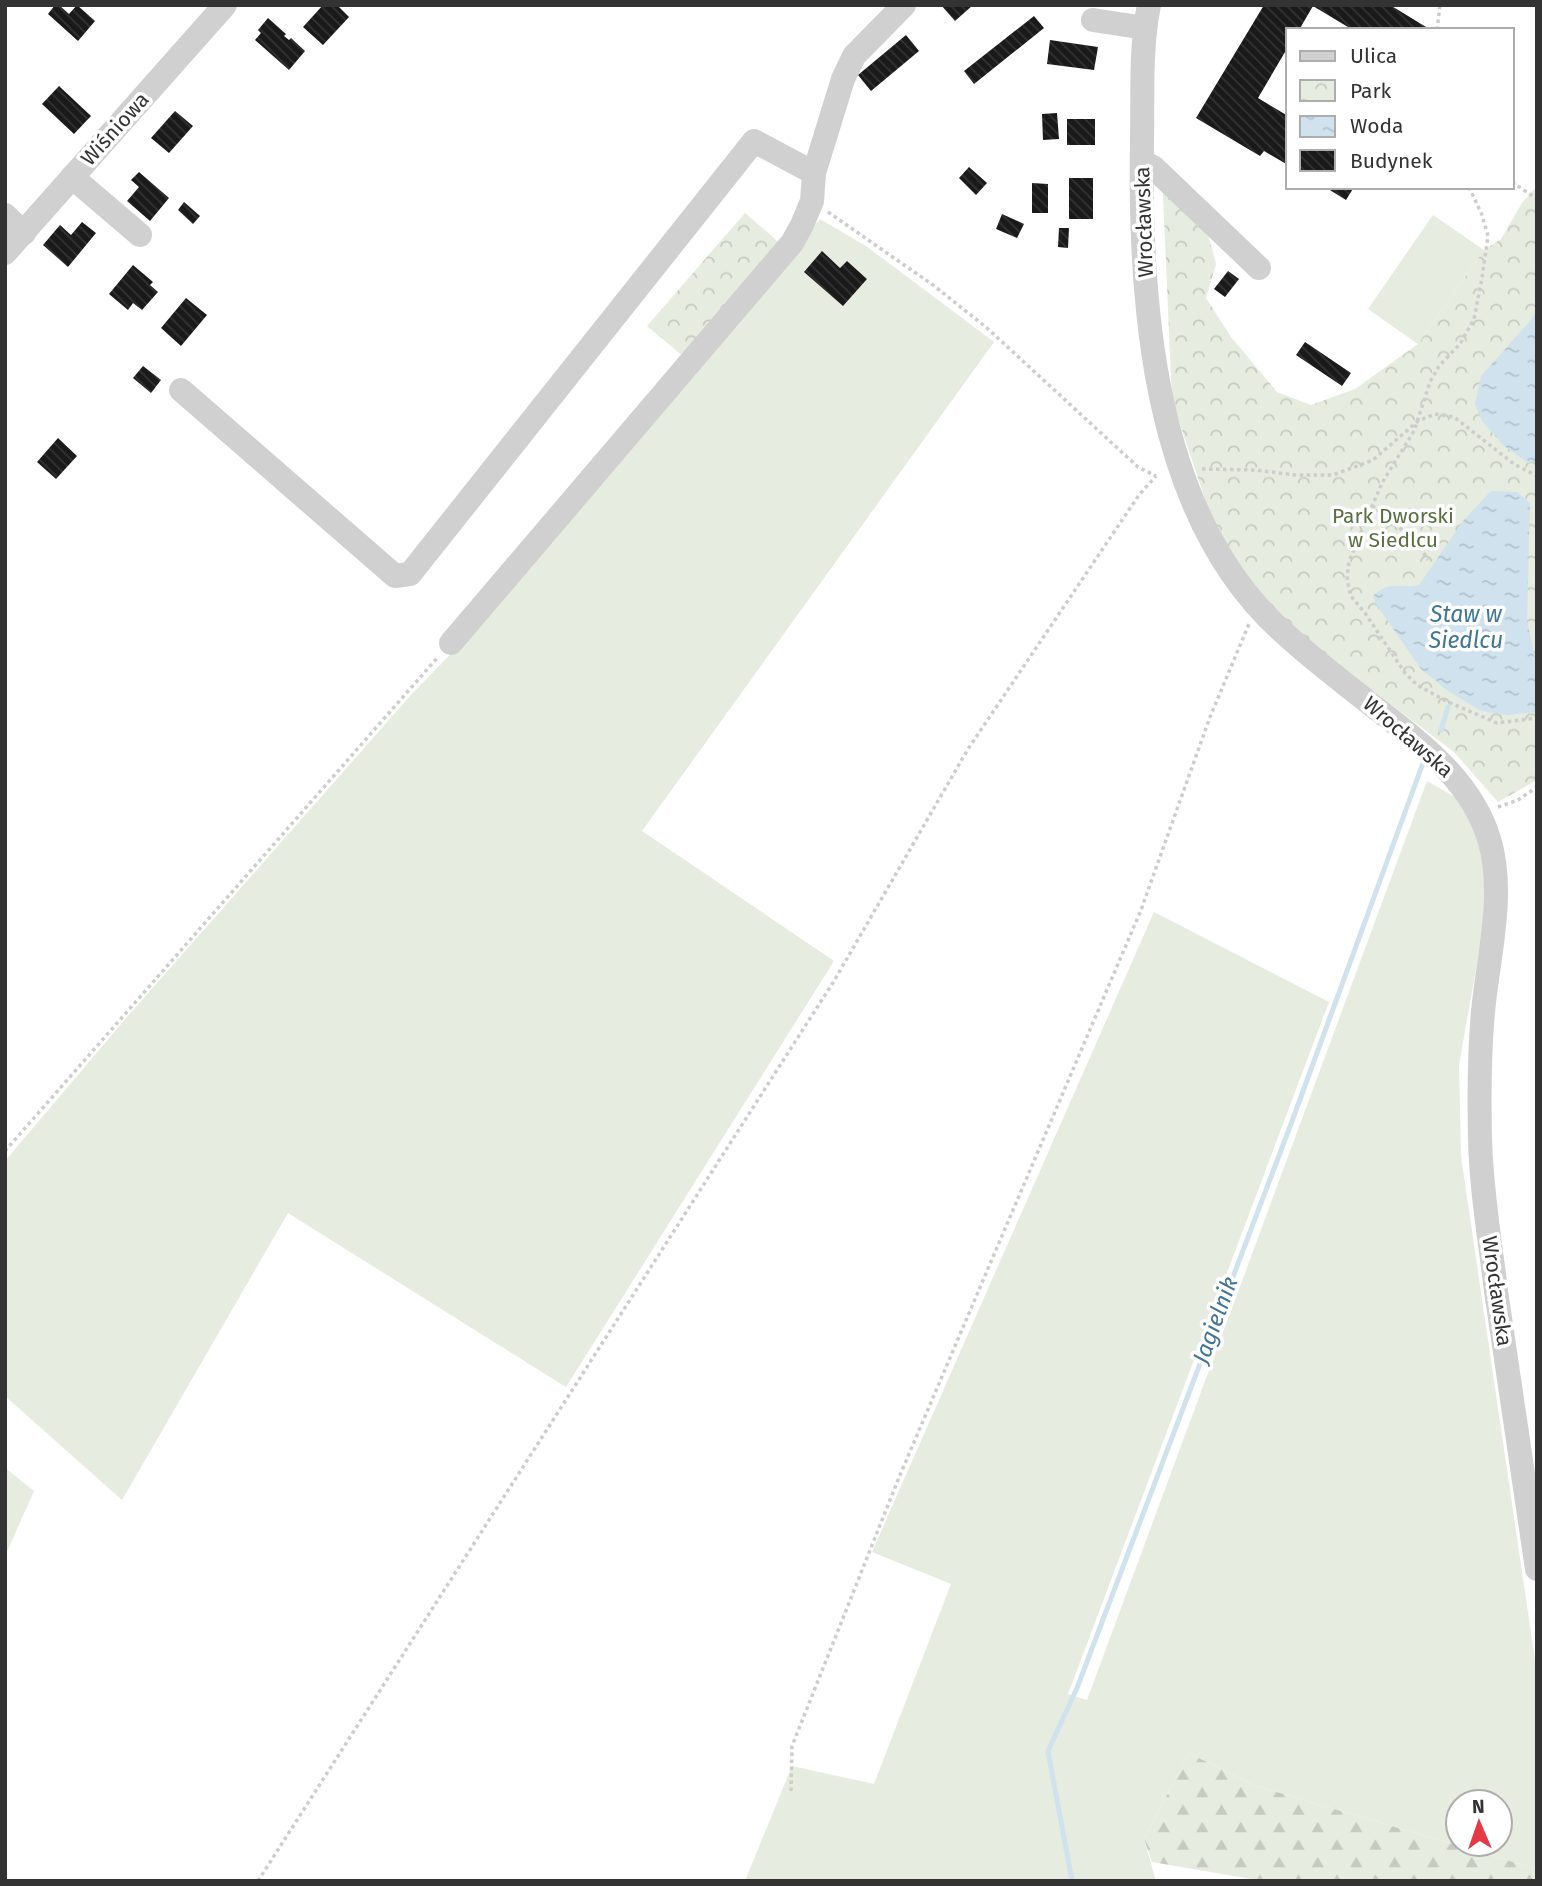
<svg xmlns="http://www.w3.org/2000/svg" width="1542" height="1886" font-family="'Fira Sans',sans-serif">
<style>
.grass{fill:#e6ecdf;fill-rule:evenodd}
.forest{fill:url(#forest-firs)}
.park{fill:url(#park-crowns)}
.water{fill:url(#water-ripples)}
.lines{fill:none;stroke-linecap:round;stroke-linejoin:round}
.stream{stroke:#cfe2ee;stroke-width:5}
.building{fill:url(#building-back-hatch)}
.path{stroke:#cdcdcd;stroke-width:3.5;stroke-dasharray:3.5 3.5;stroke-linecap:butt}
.minor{stroke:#d0d0d0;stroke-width:24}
.labels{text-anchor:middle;stroke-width:7;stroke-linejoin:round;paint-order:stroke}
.street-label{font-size:21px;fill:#333;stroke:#fff}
.park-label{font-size:21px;fill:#56703f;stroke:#fff}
.water-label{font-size:23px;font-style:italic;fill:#3f7597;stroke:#fff}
</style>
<defs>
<pattern id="forest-firs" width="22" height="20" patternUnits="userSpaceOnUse" patternTransform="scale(1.75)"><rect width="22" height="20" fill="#e6ecdf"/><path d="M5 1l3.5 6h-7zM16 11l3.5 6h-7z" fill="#c6cbc0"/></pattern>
<pattern id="park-crowns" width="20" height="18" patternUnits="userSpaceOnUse" patternTransform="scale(1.75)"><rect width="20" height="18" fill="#e6ecdf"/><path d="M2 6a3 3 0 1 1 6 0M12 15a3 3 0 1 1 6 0" fill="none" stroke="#c6cbc0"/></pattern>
<pattern id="water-ripples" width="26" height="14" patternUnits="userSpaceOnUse" patternTransform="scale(1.75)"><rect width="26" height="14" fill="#cfe2ee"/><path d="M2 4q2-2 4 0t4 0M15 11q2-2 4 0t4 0" fill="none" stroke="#b2c2cd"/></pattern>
<pattern id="building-back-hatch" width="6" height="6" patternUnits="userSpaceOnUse" patternTransform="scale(1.75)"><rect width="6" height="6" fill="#1a1a1a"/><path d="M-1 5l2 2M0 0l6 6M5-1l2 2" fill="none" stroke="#333"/></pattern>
</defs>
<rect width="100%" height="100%" fill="#fff"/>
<g class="grass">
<path d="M 1433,215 L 1484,250 L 1418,344 L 1368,309 Z"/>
<path d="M 820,219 L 866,246 L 994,342 L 642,831 L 834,961 L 566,1387 L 288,1213 L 122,1500 L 5,1396 L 5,1161 L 127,1017 L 410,696 L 473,631 Z"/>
<path d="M 1427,781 L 1455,797 L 1478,835 L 1486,887 L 1483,930 L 1459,1065 L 1461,1156 L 1537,1674 L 1537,1869 L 1253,1785 L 1189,1753 L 1144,1839 L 1156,1881 L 745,1881 L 792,1766 L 874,1784 L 951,1584 L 872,1552 L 1154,912 L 1329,1002 L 1068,1694 L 1087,1700 ZM 1458,1802 L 1500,1802 L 1500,1844 L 1458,1844 Z"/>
<path d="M 5,1468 L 34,1491 L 5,1556 Z"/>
</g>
<path class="forest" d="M 1189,1753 L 1253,1785 L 1537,1869 L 1537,1881 L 1263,1881 L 1152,1862 L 1144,1839 Z"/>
<g class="park">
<path d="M 1537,186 L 1537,780 L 1498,802 L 1454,752 L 1294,631 L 1250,585 L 1215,529 L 1172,400 L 1163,194 L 1206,226 L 1216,264 L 1206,298 L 1231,337 L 1277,392 L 1311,405 L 1355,389 L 1418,344 L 1484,250 L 1501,239 L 1522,203 Z"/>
<path d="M 745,213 L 782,245 L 684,357 L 647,326 Z"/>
</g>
<g class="water">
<path d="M 1537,311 L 1537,461 L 1528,463 L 1503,445 L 1482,421 L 1475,404 L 1481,376 L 1531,320 Z"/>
<path d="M 1491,491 L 1517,492 L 1530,503 L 1527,620 L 1537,668 L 1537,712 L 1507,715 L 1481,711 L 1448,691 L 1421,669 L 1376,604 L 1373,596 C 1389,580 1400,589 1419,585 L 1463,521 Z"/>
</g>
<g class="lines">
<g class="stream">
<path d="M 1441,730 L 1448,707"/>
<path d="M 1072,1881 L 1048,1751 L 1077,1688 L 1291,1124 L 1423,763"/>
</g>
</g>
<g class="building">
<path d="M 55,5 L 59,5 L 69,14 L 77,5 L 95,21 L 78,41 L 48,14 Z"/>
<path d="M 323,5 L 337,5 L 349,17 L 323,45 L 303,27 Z"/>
<path d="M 941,5 L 973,5 L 955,21 Z"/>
<path d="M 1264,5 L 1390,5 L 1431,30 L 1353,30 L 1313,6 L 1299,30 L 1288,30 L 1288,47 L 1258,98 L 1288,116 L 1288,165 L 1264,151 L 1260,156 L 1196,118 Z"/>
<path d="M 1034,16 L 1044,28 L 974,84 L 964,71 Z"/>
<path d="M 268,18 L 286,34 L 284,36 L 289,40 L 291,38 L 305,51 L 289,70 L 255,40 L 261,33 L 258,30 Z"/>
<path d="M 906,35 L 919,51 L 871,91 L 858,75 Z"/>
<path d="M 1050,40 L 1098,47 L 1094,70 L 1047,64 Z"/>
<path d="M 59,86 L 91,116 L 74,134 L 42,104 Z"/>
<path d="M 175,111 L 193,126 L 169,153 L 151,138 Z"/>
<path d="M 1057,113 L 1059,139 L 1043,140 L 1042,114 Z"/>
<rect x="1067" y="119" width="28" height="26"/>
<path d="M 969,167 L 987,183 L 976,195 L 959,178 Z"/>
<path d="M 139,172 L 169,198 L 150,221 L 127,201 L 139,187 L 131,180 Z"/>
<rect x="1069" y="178" width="24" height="41"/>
<path d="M 1032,183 L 1048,184 L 1048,213 L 1032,213 Z"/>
<path d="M 1325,187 L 1354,187 L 1346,200 Z"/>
<path d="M 184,202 L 200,216 L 193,224 L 178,210 Z"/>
<path d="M 1002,214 L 1024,224 L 1017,238 L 996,229 Z"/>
<path d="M 82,222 L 96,233 L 68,267 L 43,245 L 60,225 L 71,235 Z"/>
<path d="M 1059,228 L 1069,228 L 1068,248 L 1058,247 Z"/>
<path d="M 822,251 L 840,268 L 847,261 L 867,279 L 843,306 L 804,272 Z"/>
<path d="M 133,265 L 153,282 L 150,285 L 158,292 L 142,310 L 133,303 L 128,310 L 109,294 Z"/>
<path d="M 1228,271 L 1239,279 L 1225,297 L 1214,289 Z"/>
<path d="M 186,298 L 207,315 L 181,346 L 161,328 Z"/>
<path d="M 1305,342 L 1351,373 L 1342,386 L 1296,355 Z"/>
<path d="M 143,366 L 161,380 L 151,393 L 133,378 Z"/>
<path d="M 58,438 L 77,456 L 56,479 L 37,462 Z"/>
</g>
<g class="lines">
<g class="path">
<path d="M 1437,30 L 1440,5"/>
<path d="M 1512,182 L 1537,199"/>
<path d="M 1469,187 L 1482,215 L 1488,236 L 1482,278 L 1474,319 L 1460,344 L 1439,366 L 1430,382 L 1414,431 L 1382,483 L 1362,530 L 1349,562 L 1347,577 L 1350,595 L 1365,613 L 1405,673 L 1417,685 L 1448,702 L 1497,723 L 1537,718"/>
<path d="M 828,212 L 933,285 L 987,328 L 1138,467 L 1156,476"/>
<path d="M 1202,469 L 1255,470 L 1295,475 L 1333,475 L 1373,460 L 1418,421 L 1435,414 L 1454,417 L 1514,464 L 1537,476"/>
<path d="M 1372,506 C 1391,521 1416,538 1428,560"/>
<path d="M 1498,807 L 1518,800 L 1537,787"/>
<path d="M 5,1151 L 438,657"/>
<path d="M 791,1791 L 792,1746 L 900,1475 L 1141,910 L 1210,717 L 1249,624"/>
<path d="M 258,1881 L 834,981 L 968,749 L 1139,495 L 1156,476"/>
</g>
<g class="minor">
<path d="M 1149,5 C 1140,49 1143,96 1142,141 C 1139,304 1153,517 1284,633 C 1309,656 1336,677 1363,698 C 1413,738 1471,776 1490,842 C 1504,893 1490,950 1484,1002 C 1479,1048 1479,1093 1480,1138 C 1481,1189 1490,1240 1496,1291 C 1509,1383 1523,1476 1537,1569"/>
<path d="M 1093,20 L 1145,28"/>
<path d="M 1142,162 L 1153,167 L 1259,268"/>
<path d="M 72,177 L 140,235"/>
<path d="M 5,215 L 24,233"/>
<path d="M 5,253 L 225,5"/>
<path d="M 181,390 L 395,576 L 410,574 L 754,141 L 814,173"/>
<path d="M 451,643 L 792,243 L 802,225 L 812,201 L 814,173 L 843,79 L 854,56 L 904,5"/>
</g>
</g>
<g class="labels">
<g class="street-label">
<text transform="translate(115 129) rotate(-48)" y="7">Wiśniowa</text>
<text transform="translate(1144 222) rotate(-92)" y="7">Wrocławska</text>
<text transform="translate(1408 737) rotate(41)" y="7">Wrocławska</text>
<text transform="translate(1497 1291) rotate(82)" y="7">Wrocławska</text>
</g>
<g class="park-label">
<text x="1393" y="523">Park Dworski<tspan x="1393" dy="24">w Siedlcu</tspan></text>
</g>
<g class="water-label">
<text x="1466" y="622">Staw w<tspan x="1466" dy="26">Siedlcu</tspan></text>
<text transform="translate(1215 1320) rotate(-70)" y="8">Jagielnik</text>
</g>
</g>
<rect width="1542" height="1886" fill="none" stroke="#333333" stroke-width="14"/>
<rect x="1286" y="28" width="228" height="161" fill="#ffffff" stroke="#adadad" stroke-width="2"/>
<rect x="1300" y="51" width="35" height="10" fill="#d0d0d0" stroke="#adadad" stroke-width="2"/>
<text x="1350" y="63" font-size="21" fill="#333333">Ulica</text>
<rect x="1300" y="80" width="35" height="21" fill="url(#park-crowns)" stroke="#adadad" stroke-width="2"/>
<text x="1350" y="98" font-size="21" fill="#333333">Park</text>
<rect x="1300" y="116" width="35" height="21" fill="url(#water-ripples)" stroke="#adadad" stroke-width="2"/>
<text x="1350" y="133" font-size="21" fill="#333333">Woda</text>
<rect x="1300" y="150" width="35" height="21" fill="url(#building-back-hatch)" stroke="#adadad" stroke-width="2"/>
<text x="1350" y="168" font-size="21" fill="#333333">Budynek</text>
<g transform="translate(1479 1823) rotate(358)"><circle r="33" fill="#ffffff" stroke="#adadad" stroke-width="2"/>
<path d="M0-5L12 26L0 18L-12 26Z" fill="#e63946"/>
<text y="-10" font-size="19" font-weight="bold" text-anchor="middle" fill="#333333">N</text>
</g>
</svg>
